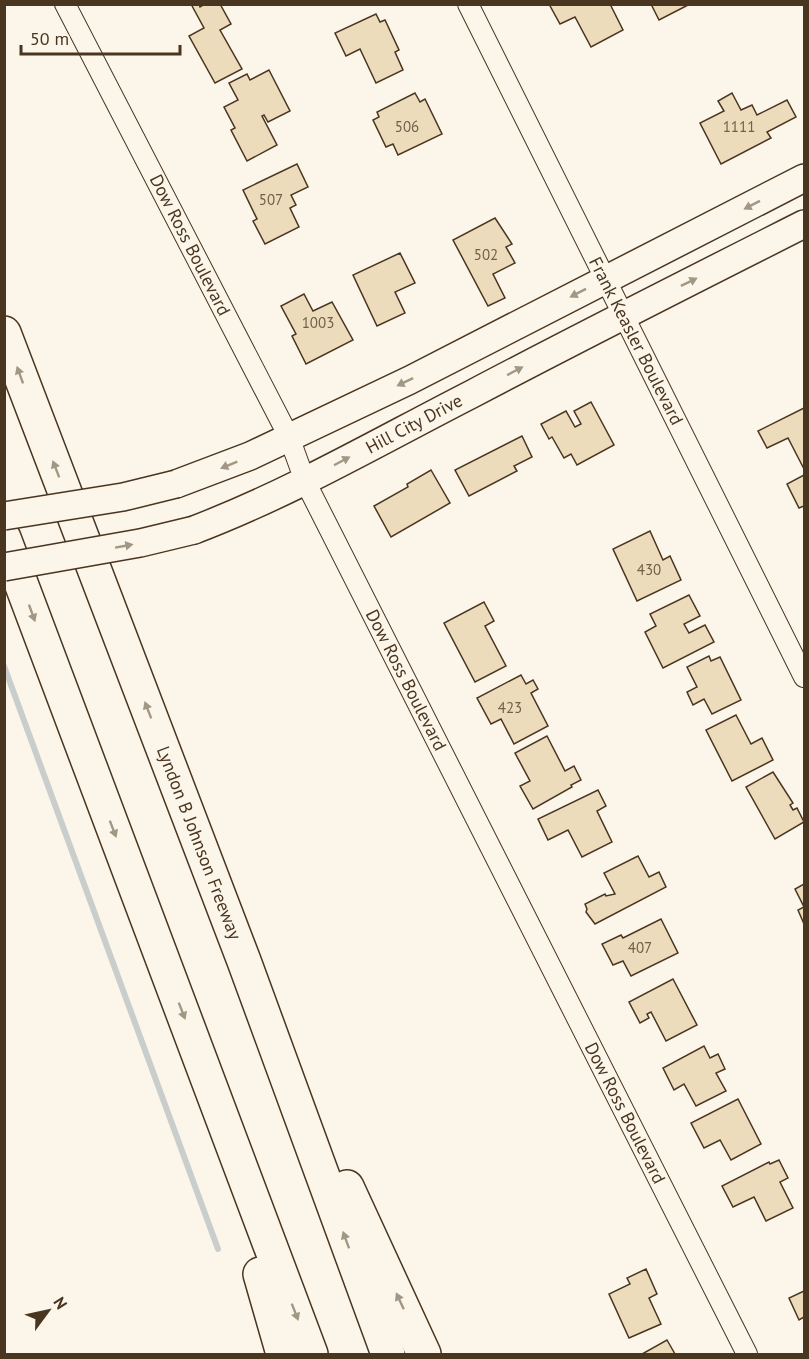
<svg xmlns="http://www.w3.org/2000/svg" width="809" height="1359" font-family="'PT Sans',sans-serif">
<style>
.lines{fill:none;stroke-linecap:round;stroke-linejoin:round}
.stream{stroke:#c9cecd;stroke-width:6}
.building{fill:#ecdcbc;stroke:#4a3520;stroke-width:1.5}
.street-casing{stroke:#4a3520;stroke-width:22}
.secondary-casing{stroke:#4a3520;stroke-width:30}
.highway-casing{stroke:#4a3520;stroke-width:36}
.street{stroke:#fbf6e9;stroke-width:20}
.secondary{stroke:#fbf6e9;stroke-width:27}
.highway{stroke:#fbf6e9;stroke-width:33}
.secondary-bridge-casing{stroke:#4a3520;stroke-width:30;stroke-linecap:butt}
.secondary-bridge{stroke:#fbf6e9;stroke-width:27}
.oneway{fill:#a29684}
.labels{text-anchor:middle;stroke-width:4.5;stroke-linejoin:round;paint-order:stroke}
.number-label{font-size:15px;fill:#725f47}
.street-label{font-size:18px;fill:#4a3520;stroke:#fbf6e9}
</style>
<rect width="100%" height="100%" fill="#fbf6e9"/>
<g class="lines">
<path class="stream" d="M 4,666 L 218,1249"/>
</g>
<g class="building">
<path d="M 191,4 L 199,4 L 200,7 L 205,4 L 220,4 L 231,24 L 220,30 L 242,69 L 215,83 L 189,36 L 204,28 Z"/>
<path d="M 549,4 L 610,4 L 623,30 L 591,47 L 575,17 L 560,24 Z"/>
<path d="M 651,4 L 690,4 L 659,20 Z"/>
<path d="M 376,14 L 380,22 L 385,20 L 399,50 L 395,52 L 403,70 L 376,83 L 360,49 L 346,56 L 335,33 Z"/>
<path d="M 269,70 L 290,111 L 268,122 L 264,115 L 262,116 L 277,145 L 247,161 L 231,130 L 235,128 L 224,107 L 238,100 L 229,83 L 247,74 L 250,80 Z"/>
<path d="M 415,93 L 420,102 L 425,99 L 442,134 L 398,155 L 393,144 L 386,147 L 373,120 L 379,117 L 377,112 Z"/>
<path d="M 732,93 L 741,110 L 752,105 L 757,115 L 787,100 L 796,117 L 767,132 L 771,138 L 721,164 L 700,123 L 724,111 L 718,101 Z"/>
<path d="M 297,164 L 308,187 L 291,195 L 296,205 L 290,208 L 299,227 L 265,244 L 253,221 L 257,219 L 243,190 Z"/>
<path d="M 495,218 L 512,244 L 506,247 L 515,263 L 493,274 L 505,298 L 488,306 L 453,240 Z"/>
<path d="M 400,253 L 415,283 L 395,292 L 405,313 L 377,326 L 353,275 Z"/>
<path d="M 304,294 L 313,311 L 332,302 L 353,340 L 306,364 L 292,336 L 296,334 L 281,306 Z"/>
<path d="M 591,402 L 614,445 L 577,465 L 571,454 L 564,458 L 552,437 L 549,439 L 541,424 L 566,411 L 575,427 L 581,424 L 574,411 Z"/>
<path d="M 804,408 L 804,469 L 788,438 L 767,448 L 758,431 Z"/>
<path d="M 522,436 L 532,457 L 514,466 L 517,471 L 469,496 L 455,470 Z"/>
<path d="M 431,470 L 450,503 L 391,537 L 374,506 L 408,487 L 407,484 Z"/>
<path d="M 804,475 L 804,506 L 799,508 L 787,484 Z"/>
<path d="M 650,531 L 663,560 L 670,556 L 681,580 L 637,601 L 613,549 Z"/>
<path d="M 689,595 L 700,616 L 684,624 L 689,633 L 705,625 L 714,642 L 663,668 L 645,632 L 656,626 L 650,614 Z"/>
<path d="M 484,602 L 494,621 L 485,626 L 506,666 L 475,682 L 444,623 Z"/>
<path d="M 709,656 L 711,661 L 720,657 L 741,700 L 712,714 L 704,699 L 693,705 L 687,692 L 697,687 L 687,667 Z"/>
<path d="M 521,675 L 526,684 L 533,680 L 538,689 L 531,693 L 548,726 L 514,744 L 501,719 L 491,724 L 477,698 Z"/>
<path d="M 736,715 L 751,744 L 762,738 L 773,760 L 732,781 L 706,730 Z"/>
<path d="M 547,736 L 565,771 L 574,766 L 581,780 L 571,785 L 572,787 L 533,809 L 520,786 L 530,781 L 515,753 Z"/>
<path d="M 773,772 L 793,803 L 790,805 L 793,810 L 797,808 L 804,822 L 775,839 L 746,787 Z"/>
<path d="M 598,790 L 606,806 L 597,811 L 612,842 L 582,857 L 568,830 L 548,840 L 538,819 Z"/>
<path d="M 638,856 L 649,877 L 659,872 L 666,887 L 595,924 L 586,912 L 587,909 L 585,904 L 605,894 L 606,896 L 615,894 L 604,873 Z"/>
<path d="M 804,884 L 804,924 L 798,910 L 804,907 L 795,889 Z"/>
<path d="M 661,919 L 678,953 L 631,976 L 623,961 L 613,965 L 602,944 L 621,935 L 623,938 Z"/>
<path d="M 673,979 L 697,1025 L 666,1041 L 651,1012 L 647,1014 L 649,1018 L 640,1023 L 629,1002 Z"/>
<path d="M 704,1046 L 710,1058 L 718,1054 L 725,1069 L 716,1073 L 726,1091 L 696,1106 L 684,1084 L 674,1090 L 663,1068 Z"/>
<path d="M 738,1099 L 761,1144 L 731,1160 L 720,1140 L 704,1148 L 691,1123 Z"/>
<path d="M 779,1160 L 788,1178 L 780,1182 L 793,1208 L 766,1221 L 754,1197 L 733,1207 L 722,1186 L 769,1162 L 770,1164 Z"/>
<path d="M 646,1269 L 657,1294 L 649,1298 L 661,1324 L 629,1338 L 609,1294 L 630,1284 L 627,1278 Z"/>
<path d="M 804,1291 L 804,1317 L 799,1320 L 789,1298 Z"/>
<path d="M 667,1340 L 675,1354 L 642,1354 Z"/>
</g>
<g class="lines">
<g class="street-casing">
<g id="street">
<path d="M 65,4 L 289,437 L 305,481 L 747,1354"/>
<path d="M 468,4 L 804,677"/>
</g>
</g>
<g class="secondary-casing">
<g id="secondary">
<path d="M 176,484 L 250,456 L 410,380 L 804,178"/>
<path d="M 194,530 C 291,493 380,441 472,394 C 582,336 693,280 804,224"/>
</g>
</g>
<g class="highway-casing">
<g id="highway">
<path d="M 4,333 L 244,961 L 388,1354"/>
<path d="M 4,538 L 311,1354"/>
<path d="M 347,1187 L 424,1354"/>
<path d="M 260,1274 L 283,1354"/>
</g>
</g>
<use href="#street" class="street"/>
<use href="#secondary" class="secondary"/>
<use href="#highway" class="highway"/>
<g class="secondary-bridge-casing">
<g id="secondary-bridge">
<path d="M 4,516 L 123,497 L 176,484"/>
<path d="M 4,567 L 140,543 L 194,530"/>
</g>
</g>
<use href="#secondary-bridge" class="secondary-bridge"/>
</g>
<defs><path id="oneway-solid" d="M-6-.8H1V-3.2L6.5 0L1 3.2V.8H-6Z" transform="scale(1.5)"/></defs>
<g class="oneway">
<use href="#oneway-solid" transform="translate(752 205) rotate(153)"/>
<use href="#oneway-solid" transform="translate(689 282) rotate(-26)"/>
<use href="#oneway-solid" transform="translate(578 293) rotate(153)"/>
<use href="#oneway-solid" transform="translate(515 371) rotate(-28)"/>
<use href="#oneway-solid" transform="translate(20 375) rotate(-110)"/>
<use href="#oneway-solid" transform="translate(405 382) rotate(154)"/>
<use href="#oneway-solid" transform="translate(342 461) rotate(-28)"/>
<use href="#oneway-solid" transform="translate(229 465) rotate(158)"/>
<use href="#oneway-solid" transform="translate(56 469) rotate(-111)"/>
<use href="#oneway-solid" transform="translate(124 546) rotate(-10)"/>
<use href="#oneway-solid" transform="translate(32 613) rotate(70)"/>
<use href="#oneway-solid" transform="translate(148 710) rotate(-111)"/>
<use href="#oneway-solid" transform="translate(113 829) rotate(69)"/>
<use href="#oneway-solid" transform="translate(182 1011) rotate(69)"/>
<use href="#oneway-solid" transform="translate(346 1240) rotate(-110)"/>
<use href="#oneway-solid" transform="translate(400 1301) rotate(-115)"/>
<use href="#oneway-solid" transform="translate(295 1312) rotate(69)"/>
</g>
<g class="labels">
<g class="number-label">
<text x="407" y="132">506</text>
<text x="739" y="132">1111</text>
<text x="271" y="205">507</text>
<text x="486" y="260">502</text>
<text x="318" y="328">1003</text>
<text x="649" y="575">430</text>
<text x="510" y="713">423</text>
<text x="640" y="953">407</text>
</g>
<g class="street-label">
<text transform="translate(190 245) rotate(63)" y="6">Dow Ross Boulevard</text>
<text transform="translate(636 341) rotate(63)" y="6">Frank Keasler Boulevard</text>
<text transform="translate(414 424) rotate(-28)" y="6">Hill City Drive</text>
<text transform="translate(406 680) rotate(63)" y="6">Dow Ross Boulevard</text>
<text transform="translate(199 843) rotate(69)" y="6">Lyndon B Johnson Freeway</text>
<text transform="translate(625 1113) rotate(63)" y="6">Dow Ross Boulevard</text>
</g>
</g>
<rect width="809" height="1359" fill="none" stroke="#4a3520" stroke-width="12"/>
<g transform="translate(48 1311) rotate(57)" stroke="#fbf6e9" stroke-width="4.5" paint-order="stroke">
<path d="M0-4.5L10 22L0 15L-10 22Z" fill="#4a3520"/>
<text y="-9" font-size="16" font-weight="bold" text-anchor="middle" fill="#4a3520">N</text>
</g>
<path d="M21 45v9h159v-9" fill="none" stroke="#4a3520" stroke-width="3"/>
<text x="30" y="45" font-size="18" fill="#4a3520" stroke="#fbf6e9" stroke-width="4.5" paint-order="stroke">50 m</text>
</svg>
